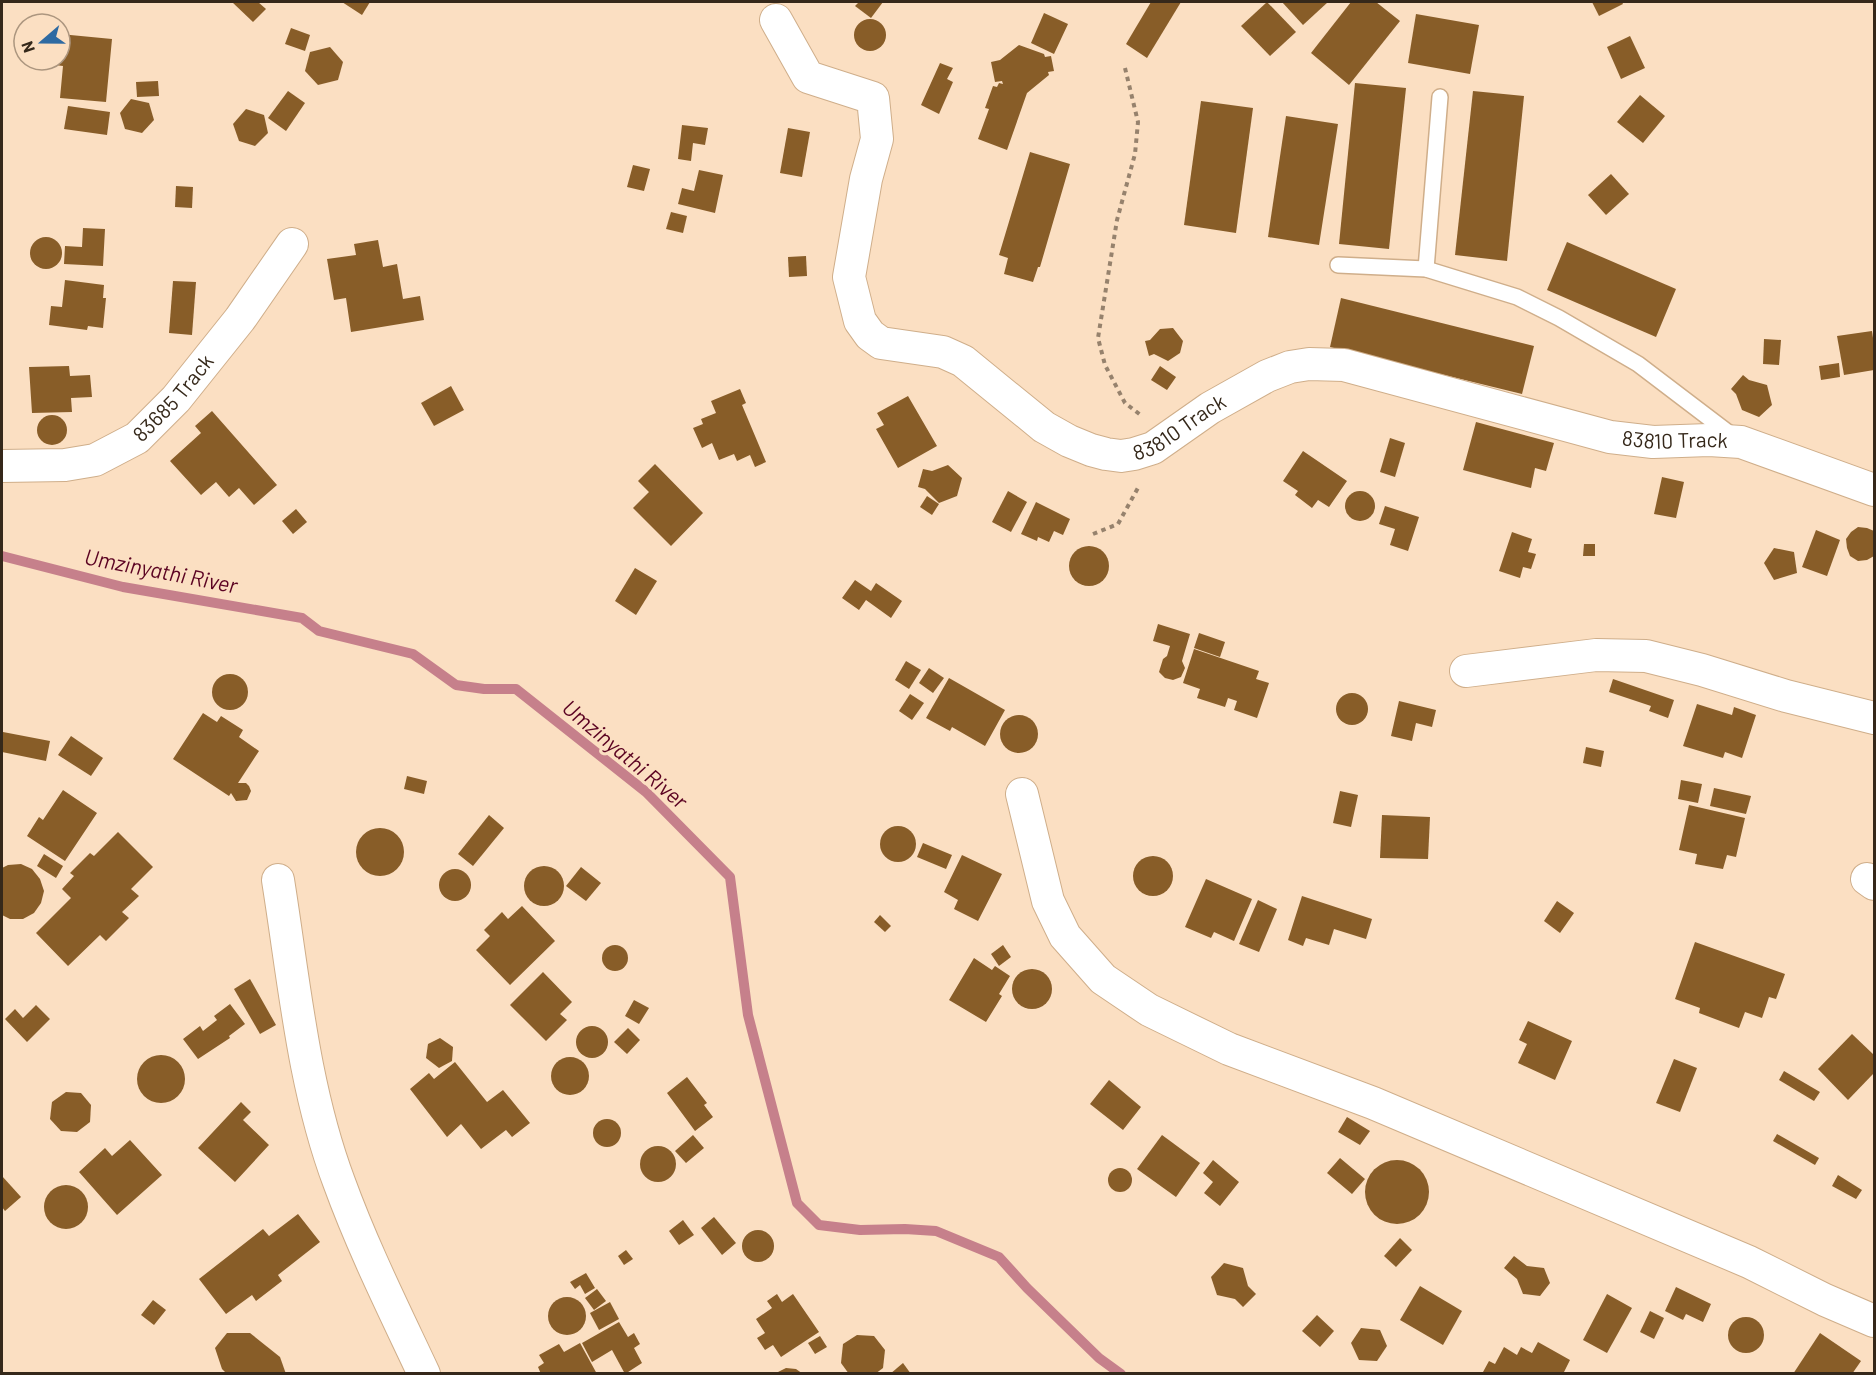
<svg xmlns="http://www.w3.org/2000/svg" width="1876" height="1375" font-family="Barlow,sans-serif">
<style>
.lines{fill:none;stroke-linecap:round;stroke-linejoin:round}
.stream{stroke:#c6808b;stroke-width:10}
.building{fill:#885d28}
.lane-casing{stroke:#cfae8a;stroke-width:18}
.street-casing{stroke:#cfae8a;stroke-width:34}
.path{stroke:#96826d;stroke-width:4;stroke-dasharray:4.5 4.5;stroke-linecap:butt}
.lane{stroke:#fff;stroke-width:15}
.street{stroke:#fff;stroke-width:32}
.labels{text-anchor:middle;stroke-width:6;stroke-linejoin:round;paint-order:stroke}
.street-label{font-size:21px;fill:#35281a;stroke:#fbdfc2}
.water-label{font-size:22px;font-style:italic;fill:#5b0322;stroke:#fbdfc2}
</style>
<rect width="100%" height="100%" fill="#fbdfc2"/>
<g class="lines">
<path class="stream" d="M 2,556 L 123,587 L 302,618 L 319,631 L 413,654 L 456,685 L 484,689 L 516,689 L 646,792 L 730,877 L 748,1015 L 797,1203 L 819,1225 L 860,1230 L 905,1229 L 936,1231 L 999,1257 L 1027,1288 L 1099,1358 L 1121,1374"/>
</g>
<g class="building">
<path d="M 232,2 L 258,2 L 266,9 L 253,22 Z"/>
<path d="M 342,2 L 370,2 L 362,15 Z"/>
<path d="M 859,2 L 883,2 L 871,18 L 855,6 Z"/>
<path d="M 1151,2 L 1181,2 L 1147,58 L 1126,44 Z"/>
<path d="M 1267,2 L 1296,32 L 1270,56 L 1241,26 Z"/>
<path d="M 1282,2 L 1328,2 L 1303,25 Z"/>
<path d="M 1351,2 L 1376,2 L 1400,21 L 1349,85 L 1311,53 Z"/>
<path d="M 1592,2 L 1622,2 L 1623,4 L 1599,16 Z"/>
<path d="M 1044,13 L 1068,24 L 1054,54 L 1031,43 Z"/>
<path d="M 1416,14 L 1479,25 L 1470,74 L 1408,63 Z"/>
<circle cx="870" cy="35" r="16"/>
<path d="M 291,28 L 310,35 L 305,51 L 285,44 Z"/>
<path d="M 60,34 L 112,39 L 106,102 L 60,98 L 63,66 L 55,65 L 55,60 L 60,60 Z"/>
<path d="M 1630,36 L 1645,68 L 1621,79 L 1607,47 Z"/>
<path d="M 1019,45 L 1044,54 L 1045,57 L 1051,56 L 1054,71 L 1048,72 L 1049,75 L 1027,93 L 1007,150 L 978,139 L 989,109 L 985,108 L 993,86 L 997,87 L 999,83 L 1003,84 L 1002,81 L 995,82 L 991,62 L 1000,60 Z"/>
<path d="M 330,47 L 343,62 L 338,80 L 318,85 L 305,71 L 310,52 Z"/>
<path d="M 940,63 L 953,68 L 947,79 L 953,82 L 939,114 L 921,105 Z"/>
<path d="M 158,81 L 159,96 L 137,97 L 136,82 Z"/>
<path d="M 1355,83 L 1406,88 L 1389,249 L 1339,244 Z"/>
<path d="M 288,91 L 305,103 L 286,131 L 268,118 Z"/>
<path d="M 1473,91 L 1524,96 L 1507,261 L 1455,255 Z"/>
<path d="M 1640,95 L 1665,116 L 1643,143 L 1617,122 Z"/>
<path d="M 131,99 L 149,103 L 154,120 L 142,133 L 125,129 L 120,113 Z"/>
<path d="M 1201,101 L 1253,108 L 1236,233 L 1184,225 Z"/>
<path d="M 68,106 L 110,112 L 107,135 L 64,129 Z"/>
<path d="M 246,109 L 264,115 L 268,133 L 255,146 L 239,141 L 233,124 Z"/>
<path d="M 1286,116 L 1338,124 L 1319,245 L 1268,237 Z"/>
<path d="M 682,125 L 708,128 L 705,145 L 693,143 L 691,161 L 678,159 Z"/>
<path d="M 788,128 L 810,132 L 802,177 L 780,173 Z"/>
<path d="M 1030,152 L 1070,164 L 1040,267 L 1038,267 L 1033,282 L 1004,274 L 1008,258 L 999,255 Z"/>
<path d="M 633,165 L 650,169 L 644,191 L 627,187 Z"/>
<path d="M 699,170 L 723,175 L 715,213 L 678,204 L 682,188 L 694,191 Z"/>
<path d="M 1611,174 L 1629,194 L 1606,215 L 1588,195 Z"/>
<path d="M 176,186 L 193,187 L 192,208 L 175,207 Z"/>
<path d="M 671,212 L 687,216 L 683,233 L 666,229 Z"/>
<path d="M 83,228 L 105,229 L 103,266 L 64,264 L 65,246 L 82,247 Z"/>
<circle cx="46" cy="253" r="16"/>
<path d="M 378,240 L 383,267 L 397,264 L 403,299 L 420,296 L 424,320 L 351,332 L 346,298 L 334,300 L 327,259 L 356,255 L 354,244 Z"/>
<path d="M 1567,242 L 1676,289 L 1656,337 L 1547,290 Z"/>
<path d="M 806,256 L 807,276 L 789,277 L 788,257 Z"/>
<path d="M 65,280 L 104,285 L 103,298 L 106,298 L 103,328 L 88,326 L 87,330 L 49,325 L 51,306 L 62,307 Z"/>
<path d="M 173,281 L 196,282 L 192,335 L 169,333 Z"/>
<path d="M 1341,298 L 1534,346 L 1522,394 L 1330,347 Z"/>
<path d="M 1173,328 L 1183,341 L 1180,353 L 1168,361 L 1154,354 L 1149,356 L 1145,341 L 1150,340 L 1160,329 Z"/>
<path d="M 1872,331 L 1874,345 L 1874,370 L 1844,375 L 1837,336 Z"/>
<path d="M 1764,339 L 1781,340 L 1779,365 L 1763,364 Z"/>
<path d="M 1839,363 L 1840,377 L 1821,380 L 1819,366 Z"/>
<path d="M 69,366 L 70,376 L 90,375 L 92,397 L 71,398 L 72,412 L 32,413 L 29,367 Z"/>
<path d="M 1160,366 L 1176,377 L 1167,390 L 1151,380 Z"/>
<path d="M 1743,375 L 1749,380 L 1767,385 L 1772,405 L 1759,417 L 1742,410 L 1736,394 L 1731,389 Z"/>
<path d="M 451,386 L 464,410 L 434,426 L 421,403 Z"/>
<path d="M 740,389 L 746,403 L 742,405 L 766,462 L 755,467 L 750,455 L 737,461 L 734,454 L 719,460 L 712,443 L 702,448 L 693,428 L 703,424 L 701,419 L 716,413 L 711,401 Z"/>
<path d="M 908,396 L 937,446 L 898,468 L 876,429 L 884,425 L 877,413 Z"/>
<path d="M 212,411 L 277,485 L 254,505 L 239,488 L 229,497 L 216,482 L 201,495 L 170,461 L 201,433 L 195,426 Z"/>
<circle cx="52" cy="430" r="15"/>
<path d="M 1476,422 L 1554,443 L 1546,471 L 1535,468 L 1531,488 L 1463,470 Z"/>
<path d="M 1390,438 L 1405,443 L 1395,477 L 1380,472 Z"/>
<path d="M 1303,451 L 1347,481 L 1329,507 L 1318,500 L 1312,508 L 1295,495 L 1298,491 L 1283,481 Z"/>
<path d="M 655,464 L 703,513 L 671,546 L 633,508 L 649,492 L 638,481 Z"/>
<path d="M 948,465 L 962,478 L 957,496 L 939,503 L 925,489 L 918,487 L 923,469 L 932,471 Z"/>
<path d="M 1662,477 L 1684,482 L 1676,518 L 1654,514 Z"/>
<path d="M 1008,491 L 1027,502 L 1011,532 L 992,522 Z"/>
<circle cx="1360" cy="506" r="15"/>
<path d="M 927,496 L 939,504 L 932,515 L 920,507 Z"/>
<path d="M 1036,502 L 1070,519 L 1063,535 L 1054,531 L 1049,542 L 1038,537 L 1037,541 L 1021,534 Z"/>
<path d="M 1385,506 L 1419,517 L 1408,551 L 1390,545 L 1395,529 L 1379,524 Z"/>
<path d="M 296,509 L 307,522 L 293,534 L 282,521 Z"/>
<path d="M 1858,527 L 1867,528 L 1874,531 L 1874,556 L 1867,560 L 1858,561 L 1850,556 L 1847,548 L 1846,539 L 1851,532 Z"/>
<path d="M 1816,530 L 1840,540 L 1827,576 L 1802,567 Z"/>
<path d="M 1512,532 L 1532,539 L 1528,552 L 1536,554 L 1531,569 L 1523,567 L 1520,578 L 1499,571 Z"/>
<path d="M 1584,544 L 1595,544 L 1595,556 L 1583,556 Z"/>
<circle cx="1089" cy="566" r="20"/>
<path d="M 1774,548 L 1794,552 L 1797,573 L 1774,580 L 1764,563 Z"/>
<path d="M 635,568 L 657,581 L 636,615 L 615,601 Z"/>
<path d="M 855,580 L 871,591 L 876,583 L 902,601 L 891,618 L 866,600 L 859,610 L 842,598 Z"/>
<path d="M 1158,624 L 1190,634 L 1182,661 L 1185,668 L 1181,677 L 1173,680 L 1165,678 L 1159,672 L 1163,659 L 1167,656 L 1170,646 L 1153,641 Z"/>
<path d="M 1199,633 L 1225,642 L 1220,657 L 1194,648 Z"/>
<path d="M 1194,649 L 1259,671 L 1256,679 L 1269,683 L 1257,718 L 1234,710 L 1237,701 L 1228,698 L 1225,707 L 1197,698 L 1200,689 L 1183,683 Z"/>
<path d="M 906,661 L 921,670 L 909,689 L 895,680 Z"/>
<path d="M 929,668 L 944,678 L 933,693 L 919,683 Z"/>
<circle cx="230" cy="692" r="18"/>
<path d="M 949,678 L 1005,710 L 985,746 L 952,727 L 950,731 L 926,718 Z"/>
<path d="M 1613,679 L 1674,700 L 1668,718 L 1649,711 L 1651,706 L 1609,692 Z"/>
<circle cx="1352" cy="709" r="16"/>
<path d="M 910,694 L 924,703 L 912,720 L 899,711 Z"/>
<path d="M 1399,701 L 1436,710 L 1432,727 L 1416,723 L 1412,741 L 1391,736 Z"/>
<path d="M 1697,704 L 1732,715 L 1734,707 L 1756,715 L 1742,758 L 1725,752 L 1723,758 L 1683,746 Z"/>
<path d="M 203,713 L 217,722 L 221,716 L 243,730 L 239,737 L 259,751 L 238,783 L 246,783 L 249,786 L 251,791 L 247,800 L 236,801 L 231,793 L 229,796 L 173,759 Z"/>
<circle cx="1019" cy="734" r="19"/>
<path d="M 3,732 L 50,741 L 46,761 L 2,752 Z"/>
<path d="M 71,736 L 103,758 L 91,776 L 58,755 Z"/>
<path d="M 1586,747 L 1604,751 L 1601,767 L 1583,763 Z"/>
<path d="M 407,776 L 427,781 L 424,794 L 404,789 Z"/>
<path d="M 1681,780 L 1702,784 L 1698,803 L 1678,799 Z"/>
<path d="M 1714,788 L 1751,796 L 1746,814 L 1710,806 Z"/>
<path d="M 63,790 L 97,813 L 65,861 L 27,836 L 39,817 L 43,820 Z"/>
<path d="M 1340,791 L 1358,795 L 1351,827 L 1333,823 Z"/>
<path d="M 1689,805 L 1745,818 L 1736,857 L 1727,855 L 1723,869 L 1695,864 L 1697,854 L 1679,850 Z"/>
<path d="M 489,815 L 504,828 L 473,866 L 458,854 Z"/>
<path d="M 1382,815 L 1430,817 L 1428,859 L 1380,858 Z"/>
<circle cx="898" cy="844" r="18"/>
<circle cx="380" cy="852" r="24"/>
<path d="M 118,832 L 153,867 L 131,889 L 139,896 L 122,912 L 129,918 L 106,941 L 100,935 L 68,966 L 36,933 L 71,898 L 62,889 L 74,876 L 70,873 L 90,853 L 94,856 Z"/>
<path d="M 923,843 L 952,855 L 946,869 L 917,857 Z"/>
<path d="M 44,854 L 63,866 L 56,878 L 37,866 Z"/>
<path d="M 962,855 L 1002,874 L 978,921 L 954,909 L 958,900 L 944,892 Z"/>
<circle cx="1153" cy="876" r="20"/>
<path d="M 21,864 L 32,869 L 40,879 L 44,891 L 41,903 L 34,913 L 23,919 L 10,919 L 2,915 L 2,868 L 8,865 Z"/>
<circle cx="544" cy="886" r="20"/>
<path d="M 581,867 L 601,883 L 586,901 L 566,886 Z"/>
<circle cx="455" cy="885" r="16"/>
<path d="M 1206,879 L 1252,899 L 1234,941 L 1214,932 L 1211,938 L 1185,927 Z"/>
<path d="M 1302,896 L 1372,919 L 1366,939 L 1334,929 L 1329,945 L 1306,938 L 1303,946 L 1288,940 Z"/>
<path d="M 1258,900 L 1277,909 L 1259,952 L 1239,944 Z"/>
<path d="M 1557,901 L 1574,913 L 1560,933 L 1544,921 Z"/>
<path d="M 522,906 L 555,941 L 510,985 L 476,950 L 490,936 L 484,930 L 502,912 L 508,919 Z"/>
<path d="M 880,915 L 891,926 L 885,932 L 874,922 Z"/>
<path d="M 1695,942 L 1785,974 L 1776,999 L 1769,997 L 1762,1018 L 1745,1012 L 1739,1028 L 1699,1013 L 1700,1008 L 1675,999 Z"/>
<path d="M 1003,945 L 1011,957 L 999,966 L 991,954 Z"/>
<circle cx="615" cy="958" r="13"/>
<path d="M 974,958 L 992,970 L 995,966 L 1010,976 L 999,994 L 1002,996 L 986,1022 L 949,1000 Z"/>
<circle cx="1032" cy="989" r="20"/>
<path d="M 543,972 L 572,1002 L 560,1014 L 567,1020 L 546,1041 L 510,1005 Z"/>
<path d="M 250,979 L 276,1025 L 260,1034 L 234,989 Z"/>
<path d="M 634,1000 L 649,1008 L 639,1024 L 625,1016 Z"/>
<path d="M 230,1004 L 245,1024 L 229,1036 L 230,1038 L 198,1059 L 183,1039 L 200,1026 L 203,1031 L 217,1020 L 214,1016 Z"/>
<path d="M 36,1005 L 50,1019 L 27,1042 L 5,1019 L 15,1009 L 23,1018 Z"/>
<path d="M 1528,1021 L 1572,1041 L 1555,1080 L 1518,1063 L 1527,1044 L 1519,1040 Z"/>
<circle cx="592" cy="1042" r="16"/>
<path d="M 628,1028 L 640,1040 L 627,1054 L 614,1042 Z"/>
<path d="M 1852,1034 L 1874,1055 L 1874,1073 L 1848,1100 L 1818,1069 Z"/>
<path d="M 440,1038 L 453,1047 L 452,1061 L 439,1068 L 426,1058 L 428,1044 Z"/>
<circle cx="161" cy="1079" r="24"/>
<circle cx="570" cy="1076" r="19"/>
<path d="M 1674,1059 L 1697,1068 L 1680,1112 L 1656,1103 Z"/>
<path d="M 455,1062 L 487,1102 L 503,1090 L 530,1123 L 512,1137 L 506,1130 L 481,1149 L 461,1124 L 447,1137 L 410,1089 L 429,1073 L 434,1079 Z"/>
<path d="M 1784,1071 L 1820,1092 L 1814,1101 L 1779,1080 Z"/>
<path d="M 687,1077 L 707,1103 L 704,1105 L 713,1117 L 695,1131 L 667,1093 Z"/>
<path d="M 1109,1080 L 1141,1107 L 1123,1130 L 1090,1104 Z"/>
<path d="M 66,1092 L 81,1093 L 91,1105 L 90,1122 L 77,1132 L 61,1131 L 50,1119 L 52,1102 Z"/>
<path d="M 241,1102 L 251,1112 L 243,1120 L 269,1145 L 235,1182 L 198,1148 Z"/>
<path d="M 1347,1117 L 1370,1131 L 1360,1145 L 1338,1132 Z"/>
<circle cx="607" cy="1133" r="14"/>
<path d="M 1777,1134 L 1819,1158 L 1815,1165 L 1773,1141 Z"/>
<path d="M 693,1135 L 704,1148 L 686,1163 L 675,1151 Z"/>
<path d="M 1162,1135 L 1200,1163 L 1176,1197 L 1137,1169 Z"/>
<path d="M 130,1140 L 162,1175 L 117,1215 L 79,1172 L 105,1148 L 112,1156 Z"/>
<circle cx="658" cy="1164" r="18"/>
<path d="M 1340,1158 L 1365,1179 L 1352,1194 L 1327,1173 Z"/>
<circle cx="1397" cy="1192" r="32"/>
<path d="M 1213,1160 L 1239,1182 L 1220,1206 L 1204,1193 L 1213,1182 L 1203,1173 Z"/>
<circle cx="1120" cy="1180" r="12"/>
<path d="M 1838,1175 L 1862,1190 L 1856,1199 L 1832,1186 Z"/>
<path d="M 2,1176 L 21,1197 L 5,1211 L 2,1207 Z"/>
<circle cx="66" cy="1207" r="22"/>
<path d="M 298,1214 L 320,1242 L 278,1275 L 282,1281 L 256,1301 L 252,1295 L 226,1314 L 199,1279 L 263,1229 L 269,1236 Z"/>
<path d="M 714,1217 L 736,1243 L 722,1255 L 701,1228 Z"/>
<path d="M 683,1220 L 694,1235 L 679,1245 L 669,1231 Z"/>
<circle cx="758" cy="1246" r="16"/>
<path d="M 1400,1238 L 1412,1250 L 1396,1267 L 1384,1256 Z"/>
<path d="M 626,1250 L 633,1259 L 624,1265 L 618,1256 Z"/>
<path d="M 1514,1256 L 1527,1266 L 1544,1268 L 1550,1283 L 1540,1296 L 1523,1294 L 1517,1279 L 1504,1268 Z"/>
<path d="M 1224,1263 L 1243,1268 L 1248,1286 L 1256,1294 L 1243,1307 L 1235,1299 L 1217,1295 L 1211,1277 Z"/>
<path d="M 586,1273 L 595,1288 L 585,1294 L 580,1285 L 575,1289 L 570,1282 Z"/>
<path d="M 1420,1286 L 1462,1311 L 1443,1345 L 1400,1320 Z"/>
<path d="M 1676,1287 L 1711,1304 L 1703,1322 L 1686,1314 L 1683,1320 L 1665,1311 Z"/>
<path d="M 597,1289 L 606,1301 L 594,1310 L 585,1298 Z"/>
<path d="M 777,1294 L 782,1302 L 793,1294 L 819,1332 L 781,1357 L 773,1345 L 765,1350 L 757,1338 L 765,1333 L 756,1319 L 772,1308 L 767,1301 Z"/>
<path d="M 1607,1294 L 1632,1308 L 1607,1353 L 1583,1340 Z"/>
<circle cx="567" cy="1316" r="19"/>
<path d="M 153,1300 L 166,1310 L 154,1325 L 141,1315 Z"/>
<path d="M 610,1302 L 619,1319 L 599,1330 L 590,1313 Z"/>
<path d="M 1650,1311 L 1664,1318 L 1654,1339 L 1640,1332 Z"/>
<path d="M 1317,1315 L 1334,1331 L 1320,1347 L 1302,1331 Z"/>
<circle cx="1746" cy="1335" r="18"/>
<path d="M 619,1322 L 628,1337 L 634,1333 L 640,1344 L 634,1348 L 642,1363 L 625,1374 L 612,1350 L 592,1362 L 582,1343 Z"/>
<path d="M 1361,1328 L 1380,1330 L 1387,1346 L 1377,1361 L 1359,1360 L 1351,1343 Z"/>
<path d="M 227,1333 L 250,1333 L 280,1357 L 286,1374 L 227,1374 L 222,1369 L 215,1348 Z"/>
<path d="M 1820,1333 L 1861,1361 L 1852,1374 L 1793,1374 Z"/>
<path d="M 857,1335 L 874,1336 L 885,1350 L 883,1368 L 875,1374 L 849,1374 L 841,1363 L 843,1344 Z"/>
<path d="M 820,1336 L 827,1347 L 815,1354 L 808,1343 Z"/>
<path d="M 1538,1342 L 1570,1360 L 1563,1374 L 1486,1374 L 1483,1372 L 1489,1361 L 1495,1364 L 1504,1347 L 1517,1355 L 1521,1347 L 1532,1353 Z"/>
<path d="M 580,1343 L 597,1374 L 541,1374 L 538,1367 L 544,1363 L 539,1355 L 559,1344 L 564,1352 Z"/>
<path d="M 903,1363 L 911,1374 L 890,1374 Z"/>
<path d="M 786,1368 L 796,1369 L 803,1374 L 774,1374 Z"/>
</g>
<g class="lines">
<g class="lane-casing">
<g id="lane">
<path d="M 1338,265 L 1426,269 L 1517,297 L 1559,318 L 1638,364 L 1734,437"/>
<path d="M 1426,269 L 1440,97"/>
</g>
</g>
<g class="street-casing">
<g id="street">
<path id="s1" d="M 776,20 L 808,77 L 873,98 L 877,139 L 866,179 L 849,277 L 860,321 L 870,335 L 881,343 L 943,352 L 963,361 L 1044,427 L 1069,441 L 1091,450 L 1106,454 L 1121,456 L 1134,454 L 1153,448 L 1210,408 L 1267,376 L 1290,367 L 1309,364 L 1344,365 L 1610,437 L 1653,442 L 1709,440 L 1741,442 L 1874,490"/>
<path id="s2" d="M 2,466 L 65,465 L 95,460 L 137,438 L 176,399 L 240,319 L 292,244"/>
<path d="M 1466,671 L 1596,655 L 1646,656 L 1702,670 L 1786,696 L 1874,718"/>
<path d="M 1022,794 L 1048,901 L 1065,936 L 1103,979 L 1149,1010 L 1229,1049 L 1373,1103 L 1749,1262 L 1825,1300 L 1874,1321"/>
<path d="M 1867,879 L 1874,884"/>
<path d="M 278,880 C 294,980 303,1086 339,1182 C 363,1248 394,1310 424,1374"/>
</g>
</g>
<g class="path">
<path d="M 1125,68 L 1138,122 L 1135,154 L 1117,220 L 1098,338 L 1105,365 L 1125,403 L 1142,416"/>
<path d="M 1093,534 L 1118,524 L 1139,486"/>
</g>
<use href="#lane" class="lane"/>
<use href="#street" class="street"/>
</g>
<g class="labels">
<g class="street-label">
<text dy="7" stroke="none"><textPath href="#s2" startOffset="195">83685 Track</textPath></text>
<text dy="7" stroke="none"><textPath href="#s1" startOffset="730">83810 Track</textPath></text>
<text dy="7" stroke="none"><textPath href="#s1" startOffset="1252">83810 Track</textPath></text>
</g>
<g class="water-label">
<text transform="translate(161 571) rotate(11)" y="8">Umzinyathi River</text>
<text transform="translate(625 754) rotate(40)" y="8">Umzinyathi River</text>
</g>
</g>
<rect width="1876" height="1375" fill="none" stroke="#35281a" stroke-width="6"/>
<g transform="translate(42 42) rotate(250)"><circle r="28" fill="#fbdfc2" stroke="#ac967f" stroke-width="1.5"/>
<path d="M0-4.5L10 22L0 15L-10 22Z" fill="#2e6aa2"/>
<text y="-9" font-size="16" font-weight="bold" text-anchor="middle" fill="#35281a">N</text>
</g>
</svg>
